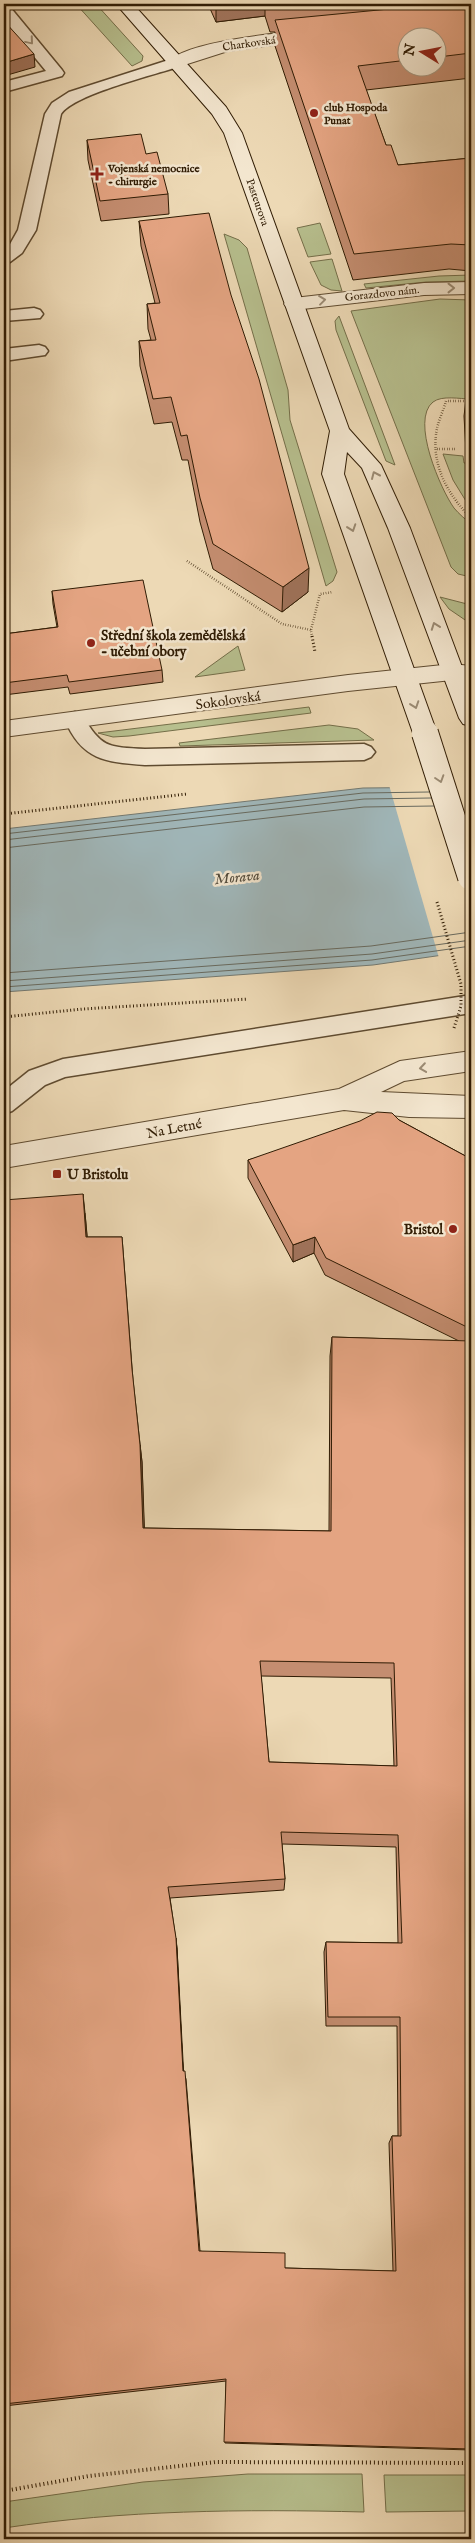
<svg xmlns="http://www.w3.org/2000/svg" width="475" height="2543" font-family="'IM FELL English',serif">
<style>
.green{fill:#b7bf8e;stroke:#746e49}
.water{fill:#a0b7ba;stroke:#737971}
.pier{fill:#edd9b5}
.lines{fill:none;stroke-linecap:round;stroke-linejoin:round}
.shore{stroke:#686a5f;stroke-width:1}
.service-casing{stroke:#5f4b30;stroke-width:3}
.minor-casing{stroke:#5f4b30;stroke-width:2}
.tertiary-casing{stroke:#5f4b30;stroke-width:2}
.secondary-casing{stroke:#301c04;stroke-width:2}
.path-far2{stroke:#301c04;stroke-width:2.5;stroke-dasharray:0.5 2;stroke-linecap:butt}
.path-far1{stroke:#301c04;stroke-width:3;stroke-dasharray:1 2.5;stroke-linecap:butt}
.path{stroke:#301c04;stroke-width:4;stroke-dasharray:1 3;stroke-linecap:butt}
.service{fill:#f3e6cf;fill-rule:evenodd}
.minor{fill:#f3e6cf;fill-rule:evenodd}
.tertiary{fill:#f3e6cf;fill-rule:evenodd}
.secondary{fill:#f3e6cf;fill-rule:evenodd}
.secondary-bridge-casing{stroke:#301c04;stroke-width:28;stroke-linecap:butt}
.path-bridge{stroke:#301c04;stroke-width:3;stroke-dasharray:1 2.5;stroke-linecap:butt}
.secondary-bridge{stroke:#f3e6cf;stroke-width:26}
.wall{fill:#c48d70;stroke:#301c04;fill-rule:evenodd}
.shaded-wall{fill:#a0735b;stroke:#301c04}
.building{fill:#e4a482;stroke:#301c04;fill-rule:evenodd}
.oneway{stroke:#9b8b74}
.poi-dot{fill:#8f2418;stroke:#f3e6cf;stroke-width:2}
.labels{text-anchor:middle;stroke-width:5;stroke-linejoin:round;paint-order:stroke}
.far-street-label{font-size:11px;fill:#301c04;stroke:#f3e6cf}
.far-poi-label{font-size:11px;font-weight:bold;fill:#301c04;stroke:#f3e6cf;text-anchor:start}
.poi-label{font-size:14px;font-weight:bold;fill:#301c04;stroke:#f3e6cf;text-anchor:start}
.street-label{font-size:14px;fill:#301c04;stroke:#f3e6cf}
.water-label{font-size:15px;font-style:italic;fill:#524a3b;stroke:#f3e6cf}
</style>
<rect width="100%" height="100%" fill="#edd9b5"/>
<filter id="stains"><feTurbulence type="fractalNoise" baseFrequency=".004" numOctaves="4"/><feColorMatrix values="0 0 0 0 .2 0 0 0 0 .09 0 0 0 0 .02 0 0 0 .5 -.17"/></filter>
<radialGradient id="worn" r=".72"><stop offset=".6" stop-color="#630" stop-opacity="0"/><stop offset="1" stop-color="#630" stop-opacity=".3"/></radialGradient>
<g class="green">
<path d="M 76,4 L 96,4 L 143,56 L 142,61 L 132,66 Z"/>
<path d="M 320,223 L 331,254 L 308,257 L 297,228 Z"/>
<path d="M 224,234 L 239,240 L 247,248 L 288,390 L 290,420 L 337,572 L 333,581 L 326,586 Z"/>
<path d="M 332,259 L 342,291 L 331,290 L 321,285 L 310,262 Z"/>
<path d="M 471,275 L 471,281 L 426,282 L 366,288 L 364,284 L 439,276 Z"/>
<path d="M 440,299 L 471,300 L 471,399 C 460,399 442,395 433,402 C 410,420 441,490 454,508 C 459,514 465,519 471,524 L 471,577 L 458,574 L 451,567 L 351,311 Z"/>
<path d="M 339,316 L 395,465 L 386,461 L 336,330 L 335,321 Z"/>
<path d="M 443,454 L 463,456 L 464,463 L 466,463 L 469,506 L 453,480 Z"/>
<path d="M 440,597 L 471,605 L 471,624 L 449,609 Z"/>
<path d="M 238,646 L 245,670 L 195,677 Z"/>
<path d="M 309,707 L 311,713 L 129,736 L 113,737 L 98,733 Z"/>
<path d="M 329,725 L 358,729 L 374,740 L 180,746 L 179,743 Z"/>
<path d="M 248,2474 L 362,2474 L 364,2512 C 244,2509 123,2510 4,2528 L 4,2502 L 143,2482 Z"/>
<path d="M 384,2475 L 471,2475 L 471,2511 L 386,2512 Z"/>
</g>
<path class="water" d="M 471,787 L 471,951 L 373,965 L 4,992 L 4,829 L 363,788 Z"/>
<path class="pier" d="M 471,784 L 471,953 L 439,958 L 389,785 Z"/>
<g class="lines">
<g class="shore">
<path d="M 4,834 L 363,793 L 429,792"/>
<path d="M 4,840 L 364,799 L 431,798"/>
<path d="M 4,848 L 364,807 L 434,806"/>
<path d="M 4,973 L 371,946 L 471,932"/>
<path d="M 4,981 L 372,954 L 471,940"/>
<path d="M 4,987 L 372,960 L 471,946"/>
</g>
<g class="service-casing">
<g id="service">
<path d="M 4,5 L 10,7 L 62,70 L 64,73 L 62,76 L 4,92 L 4,82 L 46,71 L 4,20 Z"/>
<path d="M 178,57 L 186,62 L 184,65 C 158,74 74,94 61,114 L 36,230 L 22,253 L 10,262 L 4,263 L 4,250 L 9,246 L 18,230 L 45,114 L 52,103 L 69,92 Z"/>
<path d="M 34,308 L 40,310 L 43,314 L 40,318 L 4,321 L 4,311 Z"/>
<path d="M 39,345 L 45,347 L 48,351 L 45,355 L 4,361 L 4,349 Z"/>
<path d="M 75,712 L 82,715 C 102,748 107,747 145,749 L 364,744 L 371,747 L 375,752 L 371,757 L 364,760 L 145,765 C 105,762 82,760 65,720 L 68,715 Z"/>
<path d="M 471,995 L 471,1013 L 65,1077 L 45,1085 L 12,1111 L 4,1114 L 4,1091 L 29,1071 L 63,1059 Z"/>
</g>
</g>
<g class="minor-casing">
<g id="minor">
<path d="M 313,30 L 319,31 L 322,35 L 319,39 L 228,51 L 178,67 L 172,66 L 169,62 C 184,41 286,32 313,30 Z"/>
<path d="M 471,282 L 471,294 L 424,295 L 294,310 L 287,308 L 284,304 L 287,300 L 294,298 L 424,283 Z"/>
<path d="M 471,1051 L 471,1071 L 404,1081 L 381,1092 L 471,1096 L 471,1118 L 409,1117 L 344,1110 L 4,1168 L 4,1146 L 339,1089 L 400,1061 Z"/>
</g>
</g>
<g class="tertiary-casing">
<path id="tertiary" d="M 452,664 L 471,666 L 471,682 L 452,680 L 348,691 L 4,737 L 4,721 L 348,675 Z"/>
</g>
<g class="secondary-casing">
<path id="secondary" d="M 116,4 L 133,4 L 226,107 L 242,133 L 349,429 L 381,465 L 410,528 L 471,691 L 471,726 L 463,724 L 459,718 L 388,528 L 362,468 L 347,452 L 344,474 L 437,733 L 433,739 L 425,741 L 417,739 L 413,733 L 322,474 L 330,431 L 224,133 L 212,114 Z"/>
</g>
<g class="path-far2">
<path d="M 471,401 L 446,401 C 443,412 437,423 436,435 C 432,467 449,496 471,518"/>
<path d="M 437,449 L 455,449"/>
<path d="M 187,561 L 282,624 L 311,630"/>
<path d="M 312,637 L 311,630 L 320,594 L 333,592"/>
</g>
<g class="path-far1">
<path d="M 312,636 L 315,652"/>
<path d="M 4,814 L 187,794"/>
<path d="M 4,1017 L 83,1009 L 248,999"/>
</g>
<path class="path" d="M 4,2491 L 89,2476 L 216,2462 L 471,2463"/>
<use href="#service" class="service"/>
<use href="#minor" class="minor"/>
<use href="#tertiary" class="tertiary"/>
<use href="#secondary" class="secondary"/>
<g class="secondary-bridge-casing">
<path id="secondary-bridge" d="M 425,733 L 471,877"/>
</g>
<path class="path-bridge" d="M 437,902 L 461,984 L 461,1006 L 454,1028"/>
<use href="#secondary-bridge" class="secondary-bridge"/>
</g>
<g class="wall">
<path d="M 208,4 L 471,4 L 471,78 L 366,90 L 386,145 L 398,165 L 471,158 L 471,271 L 449,269 L 353,280 L 275,46 L 275,32 L 270,32 L 265,16 L 216,22 ZM 408,38 L 438,38 L 438,68 L 408,68 Z"/>
<path d="M 87,140 L 146,154 L 168,194 L 169,214 L 101,221 L 88,160 Z"/>
<path d="M 139,221 L 308,592 L 282,612 L 213,569 L 200,522 L 188,460 L 182,460 L 172,422 L 154,424 L 140,366 L 139,341 L 151,340 L 148,329 L 147,304 L 155,303 L 141,246 Z"/>
<path d="M 467,391 L 471,391 L 471,506 L 469,506 L 464,416 Z"/>
<path d="M 52,591 L 162,670 L 163,682 L 70,694 L 68,687 L 4,695 L 4,634 L 57,627 L 53,604 Z"/>
<path d="M 399,1120 L 471,1159 L 471,2450 L 225,2443 L 226,2381 L 4,2406 L 4,1200 L 85,1213 L 87,1237 L 122,1237 L 133,1380 L 142,1462 L 144,1528 L 329,1531 L 330,1356 L 332,1337 L 459,1341 L 325,1275 L 314,1253 L 293,1262 L 248,1178 L 248,1160 ZM 261,1676 L 391,1678 L 394,1766 L 269,1762 ZM 282,1844 L 396,1847 L 398,1943 L 326,1942 L 324,1952 L 326,2026 L 397,2026 L 398,2136 L 392,2136 L 389,2143 L 393,2271 L 285,2268 L 200,2251 L 186,2079 L 183,2071 L 177,1948 L 170,1898 L 284,1890 L 285,1879 Z"/>
</g>
<g class="shaded-wall">
<path d="M 216,4 L 265,4 L 265,16 L 216,22 Z"/>
<path d="M 34,54 L 35,67 L 4,76 L 4,63 Z"/>
<path d="M 309,568 L 308,592 L 282,612 L 283,587 Z"/>
<path d="M 83,1194 L 85,1213 L 89,1256 L 86,1237 Z"/>
<path d="M 315,1237 L 314,1253 L 293,1262 L 293,1245 Z"/>
<path d="M 140,1445 L 142,1462 L 145,1544 L 143,1528 Z"/>
<path d="M 176,1938 L 177,1948 L 184,2079 L 183,2071 Z"/>
</g>
<g class="building">
<path d="M 270,4 L 304,4 L 271,7 Z"/>
<path d="M 441,4 L 471,4 L 471,53 L 438,57 L 438,38 L 408,38 L 408,60 L 358,66 L 386,145 L 391,145 L 398,165 L 471,158 L 471,245 L 451,244 L 354,254 L 275,20 Z"/>
<path d="M 4,21 L 34,54 L 4,63 Z"/>
<path d="M 141,134 L 146,154 L 157,152 L 168,194 L 100,201 L 87,140 Z"/>
<path d="M 209,213 L 231,295 L 259,379 L 309,568 L 283,587 L 213,544 L 200,498 L 187,435 L 181,436 L 171,397 L 153,399 L 139,341 L 156,340 L 147,304 L 160,303 L 139,221 Z"/>
<path d="M 467,391 L 471,391 L 471,477 Z"/>
<path d="M 143,580 L 162,670 L 69,682 L 67,675 L 4,683 L 4,634 L 58,627 L 52,591 Z"/>
<path d="M 377,1112 L 392,1113 L 399,1120 L 471,1159 L 471,1329 L 326,1258 L 315,1237 L 293,1245 L 248,1160 L 360,1121 Z"/>
<path d="M 83,1194 L 86,1237 L 122,1237 L 132,1369 L 140,1445 L 143,1528 L 331,1531 L 332,1337 L 471,1341 L 471,2449 L 224,2442 L 226,2379 L 4,2404 L 4,1200 ZM 260,1661 L 394,1663 L 397,1766 L 269,1762 ZM 281,1832 L 398,1835 L 402,1943 L 326,1942 L 328,2017 L 400,2017 L 401,2136 L 392,2136 L 396,2271 L 285,2268 L 285,2253 L 199,2251 L 185,2071 L 183,2071 L 176,1938 L 168,1887 L 285,1879 Z"/>
</g>
<defs><path id="oneway-chevron" d="M-2-3.5L2.5 0L-2 3.5" fill="none" stroke-width="1.6" stroke-linecap="round" stroke-linejoin="round" transform="scale(1.25)"/></defs>
<g class="oneway">
<use href="#oneway-chevron" transform="translate(30 41) rotate(50)"/>
<use href="#oneway-chevron" transform="translate(451 288)"/>
<use href="#oneway-chevron" transform="translate(322 300) rotate(-7)"/>
<use href="#oneway-chevron" transform="translate(375 475) rotate(-114)"/>
<use href="#oneway-chevron" transform="translate(352 528) rotate(71)"/>
<use href="#oneway-chevron" transform="translate(435 626) rotate(-110)"/>
<use href="#oneway-chevron" transform="translate(415 705) rotate(71)"/>
<use href="#oneway-chevron" transform="translate(440 779) rotate(72)"/>
<use href="#oneway-chevron" transform="translate(423 1068) rotate(172)"/>
</g>
<g class="poi-dot">
<circle cx="314" cy="113" r="5"/>
<path d="M94.5 166.5h5v5h5v5h-5v5h-5v-5h-5v-5h5z"/>
<circle cx="91" cy="643" r="5"/>
<rect x="52" y="1169" width="10" height="10" rx="2.5"/>
<circle cx="453" cy="1229" r="5"/>
</g>
<g class="labels">
<g class="far-street-label">
<text transform="translate(249 43) rotate(-8)" y="4">Charkovská</text>
<text transform="translate(258 202) rotate(71)" y="4">Pasteurova</text>
<text transform="translate(382 293) rotate(-6)" y="4">Gorazdovo nám.</text>
</g>
<g class="far-poi-label">
<text x="324" y="111">club Hospoda<tspan x="324" dy="13">Punat</tspan></text>
<text x="108" y="172">Vojenská nemocnice<tspan x="108" dy="13">- chirurgie</tspan></text>
</g>
<g class="poi-label">
<text x="101" y="640">Střední škola zemědělská<tspan x="101" dy="16">- učební obory</tspan></text>
<text x="67" y="1179">U Bristolu</text>
<text x="443" y="1234" text-anchor="end">Bristol</text>
</g>
<g class="street-label">
<text transform="translate(228 700) rotate(-8)" y="5">Sokolovská</text>
<text transform="translate(174 1128) rotate(-11)" y="5">Na Letné</text>
</g>
<g class="water-label">
<text transform="translate(237 877) rotate(-6)" y="5">Morava</text>
</g>
</g>
<rect width="475" height="2543" fill="none" stroke="#edd9b5" stroke-width="20"/>
<rect x="5" y="5" width="465" height="2533" fill="none" stroke="#301c04" stroke-width="2.5"/>
<rect x="10" y="10" width="455" height="2523" fill="none" stroke="#301c04"/>
<g transform="translate(422 52) rotate(280)"><circle r="24" fill="#f3e6cf" stroke="#a5957e"/>
<path d="M0-4L9 19L0 12L-9 19Z" fill="#8f2418"/>
<text y="-8" font-size="14" font-weight="bold" text-anchor="middle" fill="#301c04">N</text>
</g>
<rect width="100%" height="100%" filter="url(#stains)"/>
<rect width="100%" height="100%" fill="url(#worn)"/>
</svg>
